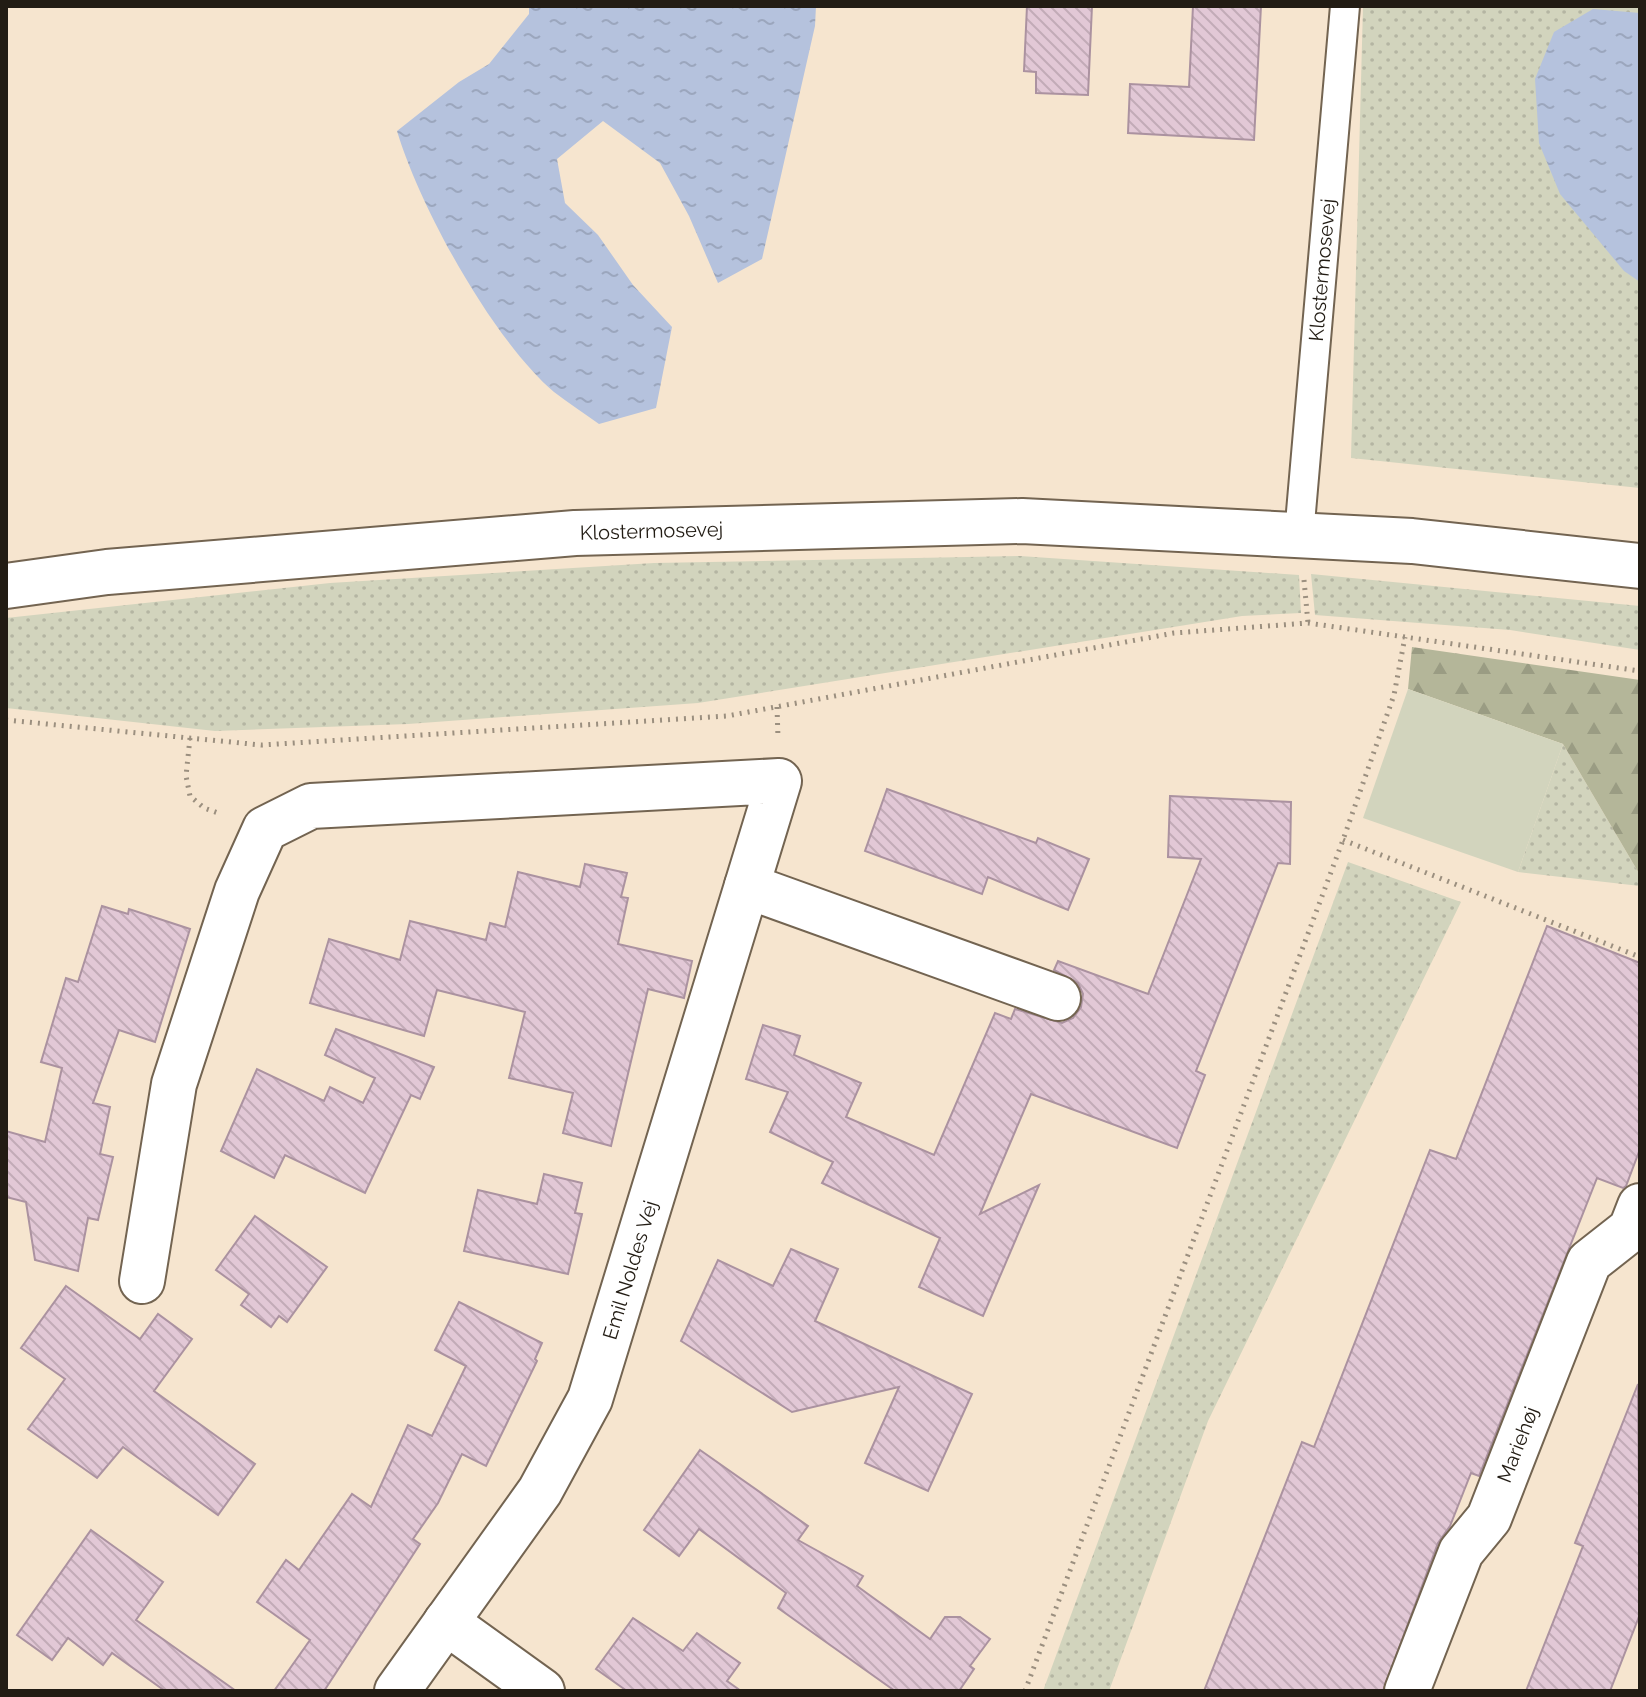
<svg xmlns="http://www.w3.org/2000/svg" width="1646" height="1697" font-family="Raleway,sans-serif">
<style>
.grass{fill:url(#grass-dots)}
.forest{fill:url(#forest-firs)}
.garden{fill:#d2d4bd}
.water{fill:url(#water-ripples)}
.building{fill:url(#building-back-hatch);stroke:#ab92a0;stroke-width:2}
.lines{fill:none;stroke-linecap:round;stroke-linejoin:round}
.service-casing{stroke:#736451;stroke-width:32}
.minor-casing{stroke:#736451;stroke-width:48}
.secondary-casing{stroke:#736451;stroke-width:48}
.path{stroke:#9b8f7f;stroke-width:5;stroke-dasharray:2 6;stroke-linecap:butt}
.service{stroke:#fff;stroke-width:28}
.minor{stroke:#fff;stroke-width:44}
.secondary{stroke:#fff;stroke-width:44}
.labels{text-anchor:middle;stroke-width:6;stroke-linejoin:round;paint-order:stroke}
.street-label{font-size:20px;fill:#221c14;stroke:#fff}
</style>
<defs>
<pattern id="grass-dots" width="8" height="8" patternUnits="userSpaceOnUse" patternTransform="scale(2)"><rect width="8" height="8" fill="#d2d4bd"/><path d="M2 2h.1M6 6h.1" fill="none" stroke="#b4b5a2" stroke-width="1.8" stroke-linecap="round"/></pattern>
<pattern id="forest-firs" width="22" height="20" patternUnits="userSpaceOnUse" patternTransform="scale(2)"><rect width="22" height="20" fill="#b4b699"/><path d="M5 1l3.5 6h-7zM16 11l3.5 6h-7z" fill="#9a9c83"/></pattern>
<pattern id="water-ripples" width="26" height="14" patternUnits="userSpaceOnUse" patternTransform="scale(2)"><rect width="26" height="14" fill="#b5c2dd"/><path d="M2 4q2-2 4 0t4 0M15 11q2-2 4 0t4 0" fill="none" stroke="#9ba6bd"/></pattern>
<pattern id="building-back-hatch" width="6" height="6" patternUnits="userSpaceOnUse" patternTransform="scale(2)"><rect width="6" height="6" fill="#e2c8d6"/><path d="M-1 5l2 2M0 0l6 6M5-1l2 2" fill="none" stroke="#c2abb7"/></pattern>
</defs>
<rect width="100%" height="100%" fill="#f6e5cf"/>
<g class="grass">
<path d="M 1363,6 L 1640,6 L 1640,488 L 1351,458 Z"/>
<path d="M 1020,556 L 1299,575 L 1301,613 L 1242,616 L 698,703 L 408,724 L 215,731 L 6,708 L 6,618 L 330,583 L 654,563 Z"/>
<path d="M 1311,574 L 1640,606 L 1640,650 L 1510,630 L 1315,615 Z"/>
<path d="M 1563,744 L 1640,875 L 1640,886 L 1518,872 Z"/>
<path d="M 1348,862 L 1461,902 L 1208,1421 L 1109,1691 L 1043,1691 Z"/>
</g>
<path class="forest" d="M 1412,647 L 1640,680 L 1640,875 L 1563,744 L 1408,689 Z"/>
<path class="garden" d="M 1408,689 L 1563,744 L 1518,872 L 1363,818 Z"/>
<g class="water">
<path d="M 529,6 L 816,6 L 815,26 L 762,259 L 718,283 L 689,216 L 660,163 L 603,121 L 557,159 L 565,203 L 598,235 L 633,285 L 672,327 L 656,408 L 599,424 C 584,413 568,403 554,392 C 493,340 420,208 397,131 L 459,82 L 489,64 L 529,14 Z"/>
<path d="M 1593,9 L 1640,13 L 1640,282 L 1624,271 L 1560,194 L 1539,143 L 1535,79 L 1554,32 Z"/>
</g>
<g class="building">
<path d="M 1027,6 L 1092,6 L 1088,95 L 1036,93 L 1036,72 L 1024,71 Z"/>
<path d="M 1193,6 L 1261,6 L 1254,140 L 1128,133 L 1130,84 L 1189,87 Z"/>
<path d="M 887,789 L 1036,843 L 1038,838 L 1089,859 L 1068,910 L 988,877 L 982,894 L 865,851 Z"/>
<path d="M 1170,796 L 1291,802 L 1290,864 L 1278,863 L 1196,1071 L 1205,1075 L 1177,1148 L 1031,1094 L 980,1214 L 1039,1185 L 983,1316 L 919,1287 L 940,1238 L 822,1183 L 833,1162 L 770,1132 L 788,1092 L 746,1079 L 763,1025 L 800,1036 L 794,1055 L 861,1083 L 846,1117 L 934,1155 L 995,1013 L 1011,1019 L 1015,1009 L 1062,1023 L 1073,1018 L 1081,1007 L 1083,994 L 1078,983 L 1054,970 L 1058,961 L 1148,994 L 1201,859 L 1168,857 Z"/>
<path d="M 585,864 L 627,873 L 621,897 L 628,898 L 618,944 L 692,961 L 684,998 L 648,989 L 611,1146 L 563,1133 L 573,1093 L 509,1078 L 525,1012 L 437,990 L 424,1036 L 310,1003 L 329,939 L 400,960 L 410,921 L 486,940 L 490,923 L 505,927 L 518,872 L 580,887 Z"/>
<path d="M 102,906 L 128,914 L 129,909 L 190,929 L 155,1042 L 119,1030 L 93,1103 L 110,1107 L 100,1154 L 113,1157 L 98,1220 L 88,1218 L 78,1271 L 35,1260 L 26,1202 L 6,1197 L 6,1131 L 45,1142 L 62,1068 L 41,1062 L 66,978 L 78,982 Z"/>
<path d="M 1547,926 L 1640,963 L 1640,1149 L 1626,1186 L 1623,1188 L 1597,1178 L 1479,1476 L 1471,1473 L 1450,1526 L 1438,1543 L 1383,1691 L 1204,1691 L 1302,1442 L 1314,1447 L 1430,1150 L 1456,1159 Z"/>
<path d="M 336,1029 L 434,1067 L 420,1099 L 411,1095 L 365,1193 L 285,1155 L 274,1178 L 221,1151 L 257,1069 L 324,1101 L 330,1087 L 363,1103 L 375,1078 L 325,1055 Z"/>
<path d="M 544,1174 L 582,1183 L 575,1213 L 582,1214 L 568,1274 L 464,1251 L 478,1190 L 537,1204 Z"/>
<path d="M 255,1216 L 327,1267 L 287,1322 L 279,1316 L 271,1327 L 241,1305 L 249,1294 L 216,1270 Z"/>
<path d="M 791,1249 L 838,1269 L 815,1321 L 972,1394 L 928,1491 L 865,1463 L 899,1387 L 792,1412 L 681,1341 L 718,1260 L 773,1286 Z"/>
<path d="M 66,1286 L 140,1339 L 158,1314 L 192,1339 L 154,1391 L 255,1464 L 218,1515 L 123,1447 L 97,1478 L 28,1429 L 65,1379 L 21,1348 Z"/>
<path d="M 459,1302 L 542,1343 L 535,1359 L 537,1361 L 486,1466 L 462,1454 L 438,1503 L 413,1539 L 420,1544 L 324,1691 L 274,1691 L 310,1640 L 257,1602 L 286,1560 L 299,1570 L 352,1494 L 371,1507 L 408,1425 L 432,1436 L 466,1366 L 435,1350 Z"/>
<path d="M 1638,1384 L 1640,1614 L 1610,1691 L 1526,1691 L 1583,1546 L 1575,1543 Z"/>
<path d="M 700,1450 L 808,1526 L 798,1540 L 863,1576 L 857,1586 L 930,1639 L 945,1617 L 960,1617 L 990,1639 L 970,1666 L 974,1669 L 959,1691 L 895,1691 L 778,1608 L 786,1593 L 699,1529 L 679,1556 L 644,1530 Z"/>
<path d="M 91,1530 L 163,1582 L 136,1620 L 236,1691 L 165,1691 L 112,1653 L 103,1665 L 68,1638 L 52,1660 L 17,1635 Z"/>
<path d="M 633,1618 L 683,1651 L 697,1633 L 740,1663 L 727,1681 L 741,1691 L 627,1691 L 596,1669 Z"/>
</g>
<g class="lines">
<g class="service-casing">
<g id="service">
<path id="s1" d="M 1299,535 L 1345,6"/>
</g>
</g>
<g class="minor-casing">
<g id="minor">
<path d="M 747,886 L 1058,998"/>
<path d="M 142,1281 L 174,1084 L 237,891 L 265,829 L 311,806 L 779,781 L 590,1399 L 540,1491 L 397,1691"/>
<path d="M 446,1622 L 542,1691"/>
<path id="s2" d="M 1407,1691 L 1461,1552 L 1489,1518 L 1589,1262 L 1631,1229 L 1640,1206"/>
</g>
</g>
<g class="secondary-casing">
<g id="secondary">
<path id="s3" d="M 6,586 L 107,572 L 575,533 L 1022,521 L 1412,541 L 1640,566"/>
</g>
</g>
<g class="path">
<path d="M 1304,580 L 1308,623"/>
<path d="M 777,707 L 778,738"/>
<path d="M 6,720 L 261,745 L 727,716 L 1174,633 L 1308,623 L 1640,671"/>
<path d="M 190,738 L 186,776 L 190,796 L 204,808 L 221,814"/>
<path d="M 1343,840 L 1640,957"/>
<path d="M 1025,1691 L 1343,840 L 1394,695 L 1405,637"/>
</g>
<use href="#service" class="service"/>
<use href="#minor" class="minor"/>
<use href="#secondary" class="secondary"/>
</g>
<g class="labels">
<g class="street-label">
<text dy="7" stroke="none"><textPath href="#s1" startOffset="266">Klostermosevej</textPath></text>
<text dy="7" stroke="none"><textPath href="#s3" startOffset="648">Klostermosevej</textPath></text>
<text transform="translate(630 1270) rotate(-73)" y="7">Emil Noldes Vej</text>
<text dy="7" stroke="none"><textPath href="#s2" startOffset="272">Mariehøj</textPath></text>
</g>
</g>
<rect width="1646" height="1697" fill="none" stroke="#221c14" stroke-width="16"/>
</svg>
